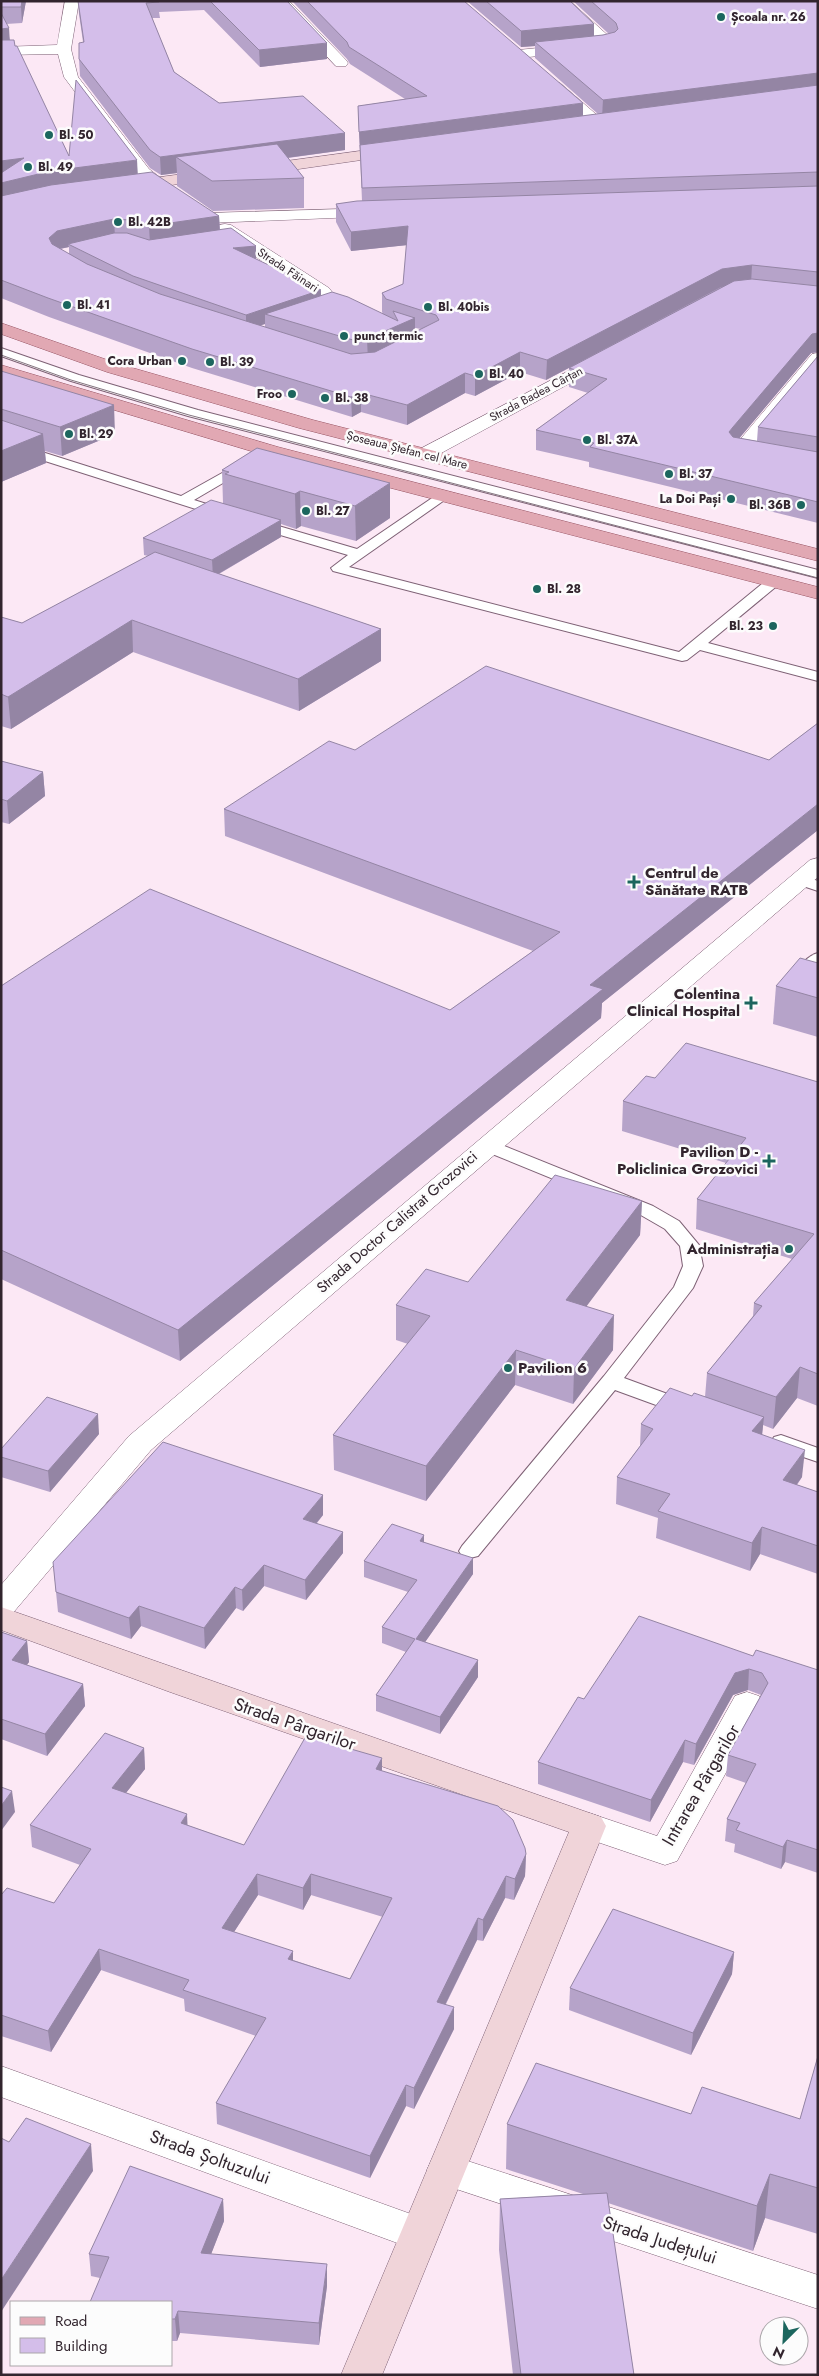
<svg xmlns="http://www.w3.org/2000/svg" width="819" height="2376" font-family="Jost,sans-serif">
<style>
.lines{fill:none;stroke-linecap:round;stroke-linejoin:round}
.lane-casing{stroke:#7e6175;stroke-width:2}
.street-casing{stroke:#7e6175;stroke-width:1}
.secondary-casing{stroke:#7e6175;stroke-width:1}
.primary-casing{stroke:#975463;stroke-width:1}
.lane{fill:#fff;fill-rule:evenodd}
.street{fill:#fff;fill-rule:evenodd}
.secondary{fill:#f0d4d9;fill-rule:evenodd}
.primary{fill:#e1a8b3;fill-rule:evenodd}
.tram{stroke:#84747f;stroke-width:1}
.wall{fill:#b6a3c9;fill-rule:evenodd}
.shaded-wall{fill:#9485a4}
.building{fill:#d4beea;stroke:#9485a4;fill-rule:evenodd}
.poi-dot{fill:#1c665e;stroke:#fcfcfc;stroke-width:2}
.labels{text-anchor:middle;stroke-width:5;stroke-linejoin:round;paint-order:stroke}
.far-poi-label{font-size:12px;font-weight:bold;fill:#32252e;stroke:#fcfcfc;text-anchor:start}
.far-street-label{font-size:12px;fill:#32252e;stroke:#fcfcfc}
.poi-label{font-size:15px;font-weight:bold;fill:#32252e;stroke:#fcfcfc;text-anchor:end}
.street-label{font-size:15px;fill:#32252e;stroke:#fcfcfc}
.near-street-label{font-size:18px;fill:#32252e;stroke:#fcfcfc}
</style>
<rect width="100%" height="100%" fill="#fce8f5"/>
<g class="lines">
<g class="lane-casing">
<g id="lane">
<path d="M 1,348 L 79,375 L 198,410 L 818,570 L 818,578 L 188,416 L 71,381 L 1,356 Z"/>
<path d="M 1,439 L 181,496 L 240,463 L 250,463 L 252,466 L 194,500 L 229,511 L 231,514 L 229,517 L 224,518 L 1,447 Z"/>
<path d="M 441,492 L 446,493 L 448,496 L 446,499 L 349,567 L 679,652 L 768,579 L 778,579 L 780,582 L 778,585 L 708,643 L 818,672 L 818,681 L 700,650 L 687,660 L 682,661 L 333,571 L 331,568 L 348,555 L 253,527 L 251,524 L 258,520 L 357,549 Z"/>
<path d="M 800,875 L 818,881 L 818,891 L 794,883 L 792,880 L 794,877 Z"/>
<path d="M 818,953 L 818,968 L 808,979 L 796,979 L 793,975 C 799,967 808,955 818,953 Z"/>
<path d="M 487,1139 L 653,1206 L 679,1221 L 699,1245 L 703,1266 L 693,1288 L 624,1378 L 692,1403 L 695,1408 L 692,1413 L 685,1415 L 678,1413 L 615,1390 L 478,1556 L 470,1558 L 462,1556 L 459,1551 L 462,1546 L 604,1376 L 674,1287 L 683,1266 L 680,1246 L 665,1229 L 639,1214 L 480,1149 L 478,1145 L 480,1141 Z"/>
<path d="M 781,1435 L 818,1448 L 818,1462 L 774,1447 L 771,1442 L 774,1437 Z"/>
</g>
</g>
<g class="street-casing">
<g id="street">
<path d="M 65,1 L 79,1 L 71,49 L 78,77 L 149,169 L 180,193 L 182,196 L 180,199 L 168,199 L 137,175 L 64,77 L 58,54 L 1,55 L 1,47 L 57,45 Z"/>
<path d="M 274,1 L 289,1 L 346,60 L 348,63 L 346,66 L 336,66 Z"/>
<path d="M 554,1 L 570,1 L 614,41 L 616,44 L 614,47 L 602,50 L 518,58 L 513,57 L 511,54 L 518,50 L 598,42 Z"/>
<path d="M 555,82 L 560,83 L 605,122 L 608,125 L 605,128 L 595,128 L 550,89 L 548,86 Z"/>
<path d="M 375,208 L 381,210 L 383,213 L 381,216 L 209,223 L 203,221 L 201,218 L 203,215 L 209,213 Z"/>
<path d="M 225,224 L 231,225 L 329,288 L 332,292 L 329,296 L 317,296 L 219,233 L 217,229 L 219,225 Z"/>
<path d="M 603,353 L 609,354 L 612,358 L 609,362 L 432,458 L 425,460 L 418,458 L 415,454 L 418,450 Z"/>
<path d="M 818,353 L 818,370 L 753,448 L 818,459 L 818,471 L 733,456 L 730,452 L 733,448 L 812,354 Z"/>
<path d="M 818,858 L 818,877 L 151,1450 L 12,1614 L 1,1617 L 1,1585 L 129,1436 L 810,860 Z"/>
<path d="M 747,1692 L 759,1696 L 764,1704 L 677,1861 L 665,1865 L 577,1835 L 572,1826 L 577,1817 L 589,1813 L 657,1836 L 735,1696 Z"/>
<path d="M 1,2066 L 433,2222 L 439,2234 L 433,2246 L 419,2251 L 1,2097 Z"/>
<path d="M 446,2154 L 818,2275 L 818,2309 L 432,2181 L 427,2170 L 432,2159 Z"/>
</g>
</g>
<g class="secondary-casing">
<g id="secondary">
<path d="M 397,146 L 403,148 L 405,151 L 403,154 L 257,175 L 251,173 L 249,170 L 251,167 L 257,165 Z"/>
<path d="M 214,170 L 220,172 L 222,175 L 220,178 L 130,191 L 124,189 L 122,186 L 124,183 L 130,181 Z"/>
<path d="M 1,1607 L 601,1817 L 606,1826 L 382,2375 L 341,2375 L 569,1832 L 170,1692 L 1,1630 Z"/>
</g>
</g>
<g class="primary-casing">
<g id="primary">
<path d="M 1,323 L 119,364 L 313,420 L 818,549 L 818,561 L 299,428 L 107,372 L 1,334 Z"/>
<path d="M 1,365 L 278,447 L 818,587 L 818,599 L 264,455 L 1,376 Z"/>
</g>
</g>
<use href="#lane" class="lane"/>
<use href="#street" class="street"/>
<use href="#secondary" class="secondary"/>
<use href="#primary" class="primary"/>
<path class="tram" d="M 1,355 L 71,380 L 189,415 L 818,578"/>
</g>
<g class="wall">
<path d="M 1,1 L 26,1 L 22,23 L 6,24 L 10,40 L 15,46 L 69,156 L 138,174 L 219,216 L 220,230 L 256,246 L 256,259 L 321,296 L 383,314 L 382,312 L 382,293 L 403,284 L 407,245 L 351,251 L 336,222 L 336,204 L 362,201 L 358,106 L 405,99 L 350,64 L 347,59 L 292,1 L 464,1 L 583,116 L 598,114 L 535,58 L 535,46 L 521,47 L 467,1 L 570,1 L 594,24 L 594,36 L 609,34 L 573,1 L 818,1 L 818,352 L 811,353 L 739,438 L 757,441 L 758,427 L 818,356 L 818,523 L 589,467 L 589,462 L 536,450 L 536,430 L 588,393 L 569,387 L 569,368 L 546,380 L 520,372 L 475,396 L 465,393 L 407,425 L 361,412 L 352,417 L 192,368 L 49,317 L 1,298 ZM 69,247 L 69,254 L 60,249 ZM 265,324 L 265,327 L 260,325 ZM 415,328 L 421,329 L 415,332 Z"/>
<path d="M 78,1 L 287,1 L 327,59 L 260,67 L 204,10 L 159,12 L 160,18 L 152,18 L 174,72 L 219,103 L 345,133 L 345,150 L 288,158 L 304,178 L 304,208 L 213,211 L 177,186 L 177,173 L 161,175 L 150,168 L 80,76 L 79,59 L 83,42 L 79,14 Z"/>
<path d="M 1,371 L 115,434 L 62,456 L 45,451 L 46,463 L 1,482 Z"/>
<path d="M 257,448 L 390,518 L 356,541 L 301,526 L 296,529 L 281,524 L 281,537 L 219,574 L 381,629 L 381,661 L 299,711 L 133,652 L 11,729 L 1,726 L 1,617 L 22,623 L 148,556 L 144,555 L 143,538 L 223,503 L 222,470 Z"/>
<path d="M 818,723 L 818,830 L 602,1003 L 601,1018 L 180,1361 L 1,1279 L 1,986 L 450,1010 L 533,951 L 225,836 L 224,809 L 355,750 L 769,760 Z"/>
<path d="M 1,761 L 43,772 L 45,796 L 9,824 L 1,822 Z"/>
<path d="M 818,963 L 818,1037 L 773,1024 L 776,986 Z"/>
<path d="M 655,1078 L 818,1082 L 818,1406 L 797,1398 L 773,1429 L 763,1425 L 762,1435 L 802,1477 L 797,1485 L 818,1492 L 818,1574 L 760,1554 L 750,1571 L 656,1538 L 658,1518 L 616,1504 L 617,1477 L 640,1446 L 641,1424 L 692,1396 L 705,1397 L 707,1373 L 753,1316 L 754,1303 L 792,1259 L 696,1229 L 697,1199 L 726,1163 L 622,1131 L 623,1101 Z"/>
<path d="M 642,1201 L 640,1235 L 586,1306 L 613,1350 L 573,1404 L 515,1385 L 426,1501 L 334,1470 L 333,1435 L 408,1344 L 396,1340 L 396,1305 L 468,1282 Z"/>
<path d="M 99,1434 L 50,1492 L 1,1477 L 1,1449 Z"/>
<path d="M 323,1515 L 317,1523 L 343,1553 L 306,1600 L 264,1586 L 243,1611 L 236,1608 L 205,1649 L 141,1626 L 131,1639 L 58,1612 L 53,1562 Z"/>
<path d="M 424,1535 L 424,1542 L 473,1574 L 425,1642 L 478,1677 L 440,1734 L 376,1711 L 376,1695 L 406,1652 L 382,1643 L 382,1627 L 408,1592 L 364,1577 L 364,1561 Z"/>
<path d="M 1,1632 L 27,1641 L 29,1662 L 27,1665 L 83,1684 L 85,1706 L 47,1756 L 1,1739 Z"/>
<path d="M 753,1656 L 818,1670 L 818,1873 L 785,1862 L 781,1869 L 734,1852 L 735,1844 L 725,1841 L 727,1819 L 746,1783 L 726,1776 L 728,1755 L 761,1695 L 748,1690 L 733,1695 L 694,1765 L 683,1762 L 650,1822 L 538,1784 L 538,1762 L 584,1699 Z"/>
<path d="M 144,1748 L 145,1769 L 126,1793 L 187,1825 L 244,1845 L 382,1758 L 382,1771 L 526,1854 L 525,1876 L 514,1900 L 505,1898 L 483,1941 L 477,1940 L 446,2004 L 454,2029 L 414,2109 L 406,2106 L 370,2178 L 217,2124 L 216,2103 L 256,2036 L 185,2011 L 184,1999 L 101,1970 L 51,2052 L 1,2036 L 1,1895 L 54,1903 L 80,1865 L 32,1847 L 30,1825 ZM 258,1895 L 303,1910 L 311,1895 L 383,1917 L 350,1979 L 293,1960 L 234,1932 Z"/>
<path d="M 734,1952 L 732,1974 L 691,2055 L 569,2010 L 570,1988 Z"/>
<path d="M 818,2056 L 818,2234 L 765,2218 L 753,2251 L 608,2203 L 634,2375 L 513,2375 L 499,2250 L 500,2199 L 583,2194 L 506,2169 L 507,2124 L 691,2114 L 800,2119 Z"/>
<path d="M 223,2199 L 224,2221 L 211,2254 L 327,2286 L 319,2345 L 180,2333 L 177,2341 L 171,2341 L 171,2302 L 100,2278 L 91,2276 L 89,2254 Z"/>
</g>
<g class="shaded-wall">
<path d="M 22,1 L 26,1 L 22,23 L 21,7 Z"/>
<path d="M 594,24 L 594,41 L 535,42 L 535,46 L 521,47 L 521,31 Z"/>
<path d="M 9,28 L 10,45 L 1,46 L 1,29 Z"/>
<path d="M 327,43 L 327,59 L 260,67 L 259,50 Z"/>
<path d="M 818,73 L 818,90 L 602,117 L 603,100 Z"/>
<path d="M 583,103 L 583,120 L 360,149 L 359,132 Z"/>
<path d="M 345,133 L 345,150 L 195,170 L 176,157 L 177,173 L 161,175 L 160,157 Z"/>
<path d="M 24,158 L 1,179 L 1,161 Z"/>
<path d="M 137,160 L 138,178 L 1,201 L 1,183 L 51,171 Z"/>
<path d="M 219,216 L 220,235 L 150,244 L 149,226 Z"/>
<path d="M 114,219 L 115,237 L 68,244 L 69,247 L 59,249 L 50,257 L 49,238 L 57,231 Z"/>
<path d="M 408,226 L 408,245 L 351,251 L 351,232 Z"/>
<path d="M 256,246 L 256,260 L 233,248 Z"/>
<path d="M 752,265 L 751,284 L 721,287 L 546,380 L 547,360 L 722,269 Z"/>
<path d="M 321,290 L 321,305 L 265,314 L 265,324 L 246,330 L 246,315 Z"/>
<path d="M 415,318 L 415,339 L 368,361 L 367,339 Z"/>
<path d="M 818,333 L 818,352 L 811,353 L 732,447 L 729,432 L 733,427 L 812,334 Z"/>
<path d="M 520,352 L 520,372 L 475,396 L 475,376 Z"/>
<path d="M 465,373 L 465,393 L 407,425 L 407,405 Z"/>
<path d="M 361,393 L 361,412 L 352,417 L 351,397 Z"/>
<path d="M 114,405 L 115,434 L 62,456 L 60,427 Z"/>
<path d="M 43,434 L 46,463 L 1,482 L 1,451 Z"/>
<path d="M 390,483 L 390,518 L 356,541 L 355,506 Z"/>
<path d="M 300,491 L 301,526 L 296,529 L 295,494 Z"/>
<path d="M 281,520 L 281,537 L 213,577 L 212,560 Z"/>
<path d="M 132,620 L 133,652 L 11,729 L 8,697 Z"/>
<path d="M 381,629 L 381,661 L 299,711 L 298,679 Z"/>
<path d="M 43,772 L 45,796 L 9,824 L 7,801 Z"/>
<path d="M 818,804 L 818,830 L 602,1003 L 601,1018 L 180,1361 L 178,1330 L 590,985 Z"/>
<path d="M 642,1201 L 640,1235 L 565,1335 L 566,1300 Z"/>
<path d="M 614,1315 L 613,1350 L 573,1404 L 574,1369 Z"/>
<path d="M 516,1350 L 515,1385 L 426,1501 L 426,1466 Z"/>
<path d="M 800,1367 L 797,1398 L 773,1429 L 776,1397 Z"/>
<path d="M 98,1414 L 99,1434 L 50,1492 L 48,1471 Z"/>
<path d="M 764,1417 L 761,1444 L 752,1431 Z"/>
<path d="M 805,1450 L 802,1477 L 780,1507 L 783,1480 Z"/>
<path d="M 323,1495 L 323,1515 L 303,1539 L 303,1519 Z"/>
<path d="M 762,1527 L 760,1554 L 750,1571 L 752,1543 Z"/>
<path d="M 343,1532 L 343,1553 L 306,1600 L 305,1580 Z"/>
<path d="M 424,1535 L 424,1551 L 420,1541 Z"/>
<path d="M 473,1558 L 473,1574 L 416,1655 L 416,1639 Z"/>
<path d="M 264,1565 L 264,1586 L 243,1611 L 242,1590 Z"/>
<path d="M 235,1587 L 236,1608 L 205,1649 L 204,1628 Z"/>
<path d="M 139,1606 L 141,1626 L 131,1639 L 129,1618 Z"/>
<path d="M 27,1641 L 29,1662 L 14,1681 L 12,1660 Z"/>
<path d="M 478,1660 L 478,1677 L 440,1734 L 440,1717 Z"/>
<path d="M 749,1669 L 748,1690 L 733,1695 L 694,1765 L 696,1744 L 735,1673 Z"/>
<path d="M 83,1684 L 85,1706 L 47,1756 L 45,1734 Z"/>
<path d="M 685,1740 L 683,1762 L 650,1822 L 651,1800 Z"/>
<path d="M 144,1748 L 145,1769 L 113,1809 L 112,1788 Z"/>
<path d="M 382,1758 L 382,1779 L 376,1769 Z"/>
<path d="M 12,1791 L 15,1812 L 1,1831 L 1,1806 Z"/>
<path d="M 187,1814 L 188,1836 L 181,1823 Z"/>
<path d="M 787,1840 L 785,1862 L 781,1869 L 783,1847 Z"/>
<path d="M 526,1854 L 525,1876 L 514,1900 L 515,1879 Z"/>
<path d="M 257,1874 L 258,1895 L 223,1949 L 222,1928 Z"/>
<path d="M 311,1874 L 311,1895 L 303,1910 L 303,1888 Z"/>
<path d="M 506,1876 L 505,1898 L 483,1941 L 483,1920 Z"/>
<path d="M 478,1918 L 477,1940 L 436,2023 L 437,2002 Z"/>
<path d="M 99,1949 L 101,1970 L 51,2052 L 48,2031 Z"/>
<path d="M 293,1951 L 293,1972 L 288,1959 Z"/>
<path d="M 734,1952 L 732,1974 L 691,2055 L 693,2033 Z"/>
<path d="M 454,2007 L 454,2029 L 414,2109 L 414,2088 Z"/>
<path d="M 406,2085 L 406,2106 L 370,2178 L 370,2156 Z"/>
<path d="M 91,2144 L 93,2171 L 1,2312 L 1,2280 Z"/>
<path d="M 770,2174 L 765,2218 L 753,2251 L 757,2206 Z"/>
<path d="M 223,2199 L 224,2221 L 203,2275 L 201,2253 Z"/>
<path d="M 327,2264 L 327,2286 L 319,2345 L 319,2323 Z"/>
<path d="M 178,2311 L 180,2333 L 177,2341 L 175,2319 Z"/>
</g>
<g class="building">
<path d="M 1,1 L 22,1 L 21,7 L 1,7 Z"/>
<path d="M 78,1 L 159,1 L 159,2 L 146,3 L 174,72 L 219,103 L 303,96 L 345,133 L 160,157 L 150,150 L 79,59 L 79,43 L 84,42 Z"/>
<path d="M 210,1 L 287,1 L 327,43 L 259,50 Z"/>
<path d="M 307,1 L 464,1 L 583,103 L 359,132 L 358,106 L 427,96 L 349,47 L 347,42 Z"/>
<path d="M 486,1 L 570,1 L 594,24 L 521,31 Z"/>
<path d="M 591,1 L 818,1 L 818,73 L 603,100 L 535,42 L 603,35 L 615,32 L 618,29 L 616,23 Z"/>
<path d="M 1,13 L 9,28 L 1,29 Z"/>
<path d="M 1,40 L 14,40 L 15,46 L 17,46 L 69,156 L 76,80 L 137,160 L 51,171 L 1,183 L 1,173 L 24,158 L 1,161 Z"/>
<path d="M 818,85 L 818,172 L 362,188 L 360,145 Z"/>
<path d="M 277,144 L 304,178 L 212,181 L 176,157 Z"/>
<path d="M 152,172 L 219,216 L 149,226 L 130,220 L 114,219 L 57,231 L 49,238 L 52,244 L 87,264 L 160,294 L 351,354 L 375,352 L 439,320 L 436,315 L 386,299 L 382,293 L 403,284 L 408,226 L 351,232 L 336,204 L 357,201 L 818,186 L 818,272 L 752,265 L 722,269 L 547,360 L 520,352 L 475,376 L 465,373 L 407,405 L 361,393 L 351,397 L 192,349 L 48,298 L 1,280 L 1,196 L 51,185 Z"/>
<path d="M 231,228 L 256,246 L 233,248 L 321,290 L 246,315 L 133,276 L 68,244 L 114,233 L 127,233 L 149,240 Z"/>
<path d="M 752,279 L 818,286 L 818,333 L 812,334 L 733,427 L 729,432 L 733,437 L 818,452 L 818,502 L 590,447 L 594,443 L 536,430 L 607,379 L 569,368 L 734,281 Z"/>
<path d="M 332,292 L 348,297 L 398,321 L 393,311 L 415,318 L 367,339 L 353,340 L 265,314 Z"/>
<path d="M 818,356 L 818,437 L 758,427 Z"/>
<path d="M 1,371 L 114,405 L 60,427 L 1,409 Z"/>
<path d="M 1,420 L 43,434 L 1,451 Z"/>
<path d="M 257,448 L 390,483 L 355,506 L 300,491 L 295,494 L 225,474 L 229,472 L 222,470 Z"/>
<path d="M 211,500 L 281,520 L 212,560 L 143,538 Z"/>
<path d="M 155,552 L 381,629 L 298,679 L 132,620 L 8,697 L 1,694 L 1,617 L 22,623 Z"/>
<path d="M 486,666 L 769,760 L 818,723 L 818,804 L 590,985 L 603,989 L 178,1330 L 1,1250 L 1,986 L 150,889 L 450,1010 L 560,932 L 224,809 L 329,741 L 355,750 Z"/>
<path d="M 1,761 L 43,772 L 7,801 L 1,799 Z"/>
<path d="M 800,958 L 818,963 L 818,998 L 776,986 Z"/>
<path d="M 686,1043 L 818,1082 L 818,1374 L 800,1367 L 776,1397 L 707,1373 L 762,1306 L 754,1303 L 814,1234 L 697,1199 L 746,1138 L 623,1101 L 646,1076 L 655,1078 Z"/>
<path d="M 555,1175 L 642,1201 L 566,1300 L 614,1315 L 574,1369 L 516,1350 L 426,1466 L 333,1435 L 430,1316 L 396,1305 L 426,1269 L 468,1282 Z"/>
<path d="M 670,1388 L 692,1396 L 694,1393 L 764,1417 L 752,1431 L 805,1450 L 783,1480 L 818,1492 L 818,1546 L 762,1527 L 752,1543 L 658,1511 L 670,1494 L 617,1477 L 653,1429 L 641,1424 Z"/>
<path d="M 47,1397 L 98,1414 L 48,1471 L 1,1457 L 1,1449 Z"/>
<path d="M 163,1442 L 323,1495 L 303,1519 L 343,1532 L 305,1580 L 264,1565 L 242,1590 L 235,1587 L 204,1628 L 139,1606 L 129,1618 L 56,1592 L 53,1562 Z"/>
<path d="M 392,1524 L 424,1535 L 420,1541 L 473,1558 L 416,1639 L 478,1660 L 440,1717 L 376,1695 L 415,1639 L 382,1627 L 417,1580 L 364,1561 Z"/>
<path d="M 639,1616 L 753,1656 L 756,1650 L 818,1670 L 818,1850 L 787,1840 L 783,1847 L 736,1830 L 740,1823 L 727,1819 L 756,1764 L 728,1755 L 768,1683 L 762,1673 L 749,1669 L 735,1673 L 696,1744 L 685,1740 L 651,1800 L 538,1762 L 578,1697 L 584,1699 Z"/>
<path d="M 1,1632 L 27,1641 L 12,1660 L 83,1684 L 45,1734 L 1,1719 Z"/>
<path d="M 105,1733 L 144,1748 L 112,1788 L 187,1814 L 181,1823 L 244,1845 L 306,1736 L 382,1758 L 376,1769 L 498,1806 L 513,1820 L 525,1848 L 526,1854 L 515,1879 L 506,1876 L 483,1920 L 478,1918 L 437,2002 L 454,2007 L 414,2088 L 406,2085 L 370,2156 L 216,2103 L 266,2018 L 183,1990 L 189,1980 L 99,1949 L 48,2031 L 1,2015 L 1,1895 L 7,1888 L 54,1903 L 91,1849 L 30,1825 ZM 257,1874 L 303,1888 L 311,1874 L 392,1898 L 350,1979 L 288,1959 L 293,1951 L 222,1928 Z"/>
<path d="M 1,1787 L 12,1791 L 1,1806 Z"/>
<path d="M 613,1909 L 734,1952 L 693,2033 L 570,1988 Z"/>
<path d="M 818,2056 L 818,2188 L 770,2174 L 757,2206 L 507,2124 L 536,2063 L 691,2114 L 702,2087 L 800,2119 Z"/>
<path d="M 26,2118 L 91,2144 L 1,2280 L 1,2138 L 9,2142 Z"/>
<path d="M 130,2166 L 223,2199 L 201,2253 L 327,2264 L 319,2323 L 178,2311 L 175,2319 L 171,2319 L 171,2302 L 90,2302 L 109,2257 L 89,2254 Z"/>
<path d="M 607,2193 L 634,2375 L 521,2375 L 500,2199 Z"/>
</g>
<g class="poi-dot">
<circle cx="721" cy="17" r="5"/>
<circle cx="49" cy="135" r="5"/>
<circle cx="28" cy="167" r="5"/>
<circle cx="118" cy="222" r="5"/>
<circle cx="67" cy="305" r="5"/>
<circle cx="428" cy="307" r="5"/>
<circle cx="344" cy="336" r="5"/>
<circle cx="182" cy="361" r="5"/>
<circle cx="210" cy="362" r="5"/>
<circle cx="479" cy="374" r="5"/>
<circle cx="292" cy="394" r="5"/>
<circle cx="325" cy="398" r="5"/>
<circle cx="69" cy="434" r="5"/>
<circle cx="587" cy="440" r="5"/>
<circle cx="669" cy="474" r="5"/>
<circle cx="731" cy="499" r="5"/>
<circle cx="801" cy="505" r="5"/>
<circle cx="306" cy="511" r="5"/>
<circle cx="537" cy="589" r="5"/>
<circle cx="773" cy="626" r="5"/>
<path d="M631.5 874.5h5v5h5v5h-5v5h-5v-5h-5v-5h5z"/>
<path d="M748.5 995.5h5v5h5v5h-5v5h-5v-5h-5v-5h5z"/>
<path d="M766.5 1153.5h5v5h5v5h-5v5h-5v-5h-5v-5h5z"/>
<circle cx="789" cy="1249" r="5"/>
<circle cx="508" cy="1368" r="5"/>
</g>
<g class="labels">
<g class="far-poi-label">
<text x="731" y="21">Școala nr. 26</text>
<text x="59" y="139">Bl. 50</text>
<text x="38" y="171">Bl. 49</text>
<text x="128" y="226">Bl. 42B</text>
<text x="77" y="309">Bl. 41</text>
<text x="438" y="311">Bl. 40bis</text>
<text x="354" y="340">punct termic</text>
<text x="172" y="365" text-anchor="end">Cora Urban</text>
<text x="220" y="366">Bl. 39</text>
<text x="489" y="378">Bl. 40</text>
<text x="282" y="398" text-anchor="end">Froo</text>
<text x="335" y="402">Bl. 38</text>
<text x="79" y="438">Bl. 29</text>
<text x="597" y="444">Bl. 37A</text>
<text x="679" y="478">Bl. 37</text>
<text x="721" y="503" text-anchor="end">La Doi Pași</text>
<text x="791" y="509" text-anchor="end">Bl. 36B</text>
<text x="316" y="515">Bl. 27</text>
<text x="547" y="593">Bl. 28</text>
<text x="763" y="630" text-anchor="end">Bl. 23</text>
</g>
<g class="far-street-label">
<text transform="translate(288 270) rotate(33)" y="4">Strada Făinari</text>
<text transform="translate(536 394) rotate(-28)" y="4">Strada Badea Cârțan</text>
<text transform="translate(407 450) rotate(14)" y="4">Șoseaua Ștefan cel Mare</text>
</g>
<g class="poi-label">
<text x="645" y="878" text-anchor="start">Centrul de<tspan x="645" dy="17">Sănătate RATB</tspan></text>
<text x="740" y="999">Colentina<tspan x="740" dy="17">Clinical Hospital</tspan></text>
<text x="758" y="1157">Pavilion D -<tspan x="758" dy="17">Policlinica Grozovici</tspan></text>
<text x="779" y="1254">Administrația</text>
<text x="518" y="1373" text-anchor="start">Pavilion 6</text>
</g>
<g class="street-label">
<text transform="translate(397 1222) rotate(-41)" y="5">Strada Doctor Calistrat Grozovici</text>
</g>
<g class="near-street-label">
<text transform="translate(295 1724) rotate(19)" y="6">Strada Pârgarilor</text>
<text transform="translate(701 1785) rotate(-60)" y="6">Intrarea Pârgarilor</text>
<text transform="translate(210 2157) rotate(20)" y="6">Strada Șoltuzului</text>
<text transform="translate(660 2240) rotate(18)" y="6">Strada Județului</text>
</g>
</g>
<rect width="819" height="2376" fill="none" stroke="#32252e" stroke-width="5"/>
<rect x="10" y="2301" width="162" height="65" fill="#fcfcfc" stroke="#aba6aa"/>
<rect x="20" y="2317" width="25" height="8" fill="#e1a8b3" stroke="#aba6aa"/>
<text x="55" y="2326" font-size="15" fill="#32252e">Road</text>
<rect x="20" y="2338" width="25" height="15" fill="#d4beea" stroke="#aba6aa"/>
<text x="55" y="2351" font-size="15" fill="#32252e">Building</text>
<g transform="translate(784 2341) rotate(204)"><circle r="24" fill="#fcfcfc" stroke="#aba6aa"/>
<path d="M0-4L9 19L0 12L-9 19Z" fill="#1c665e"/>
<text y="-8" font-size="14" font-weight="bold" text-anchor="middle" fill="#32252e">N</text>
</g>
</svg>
